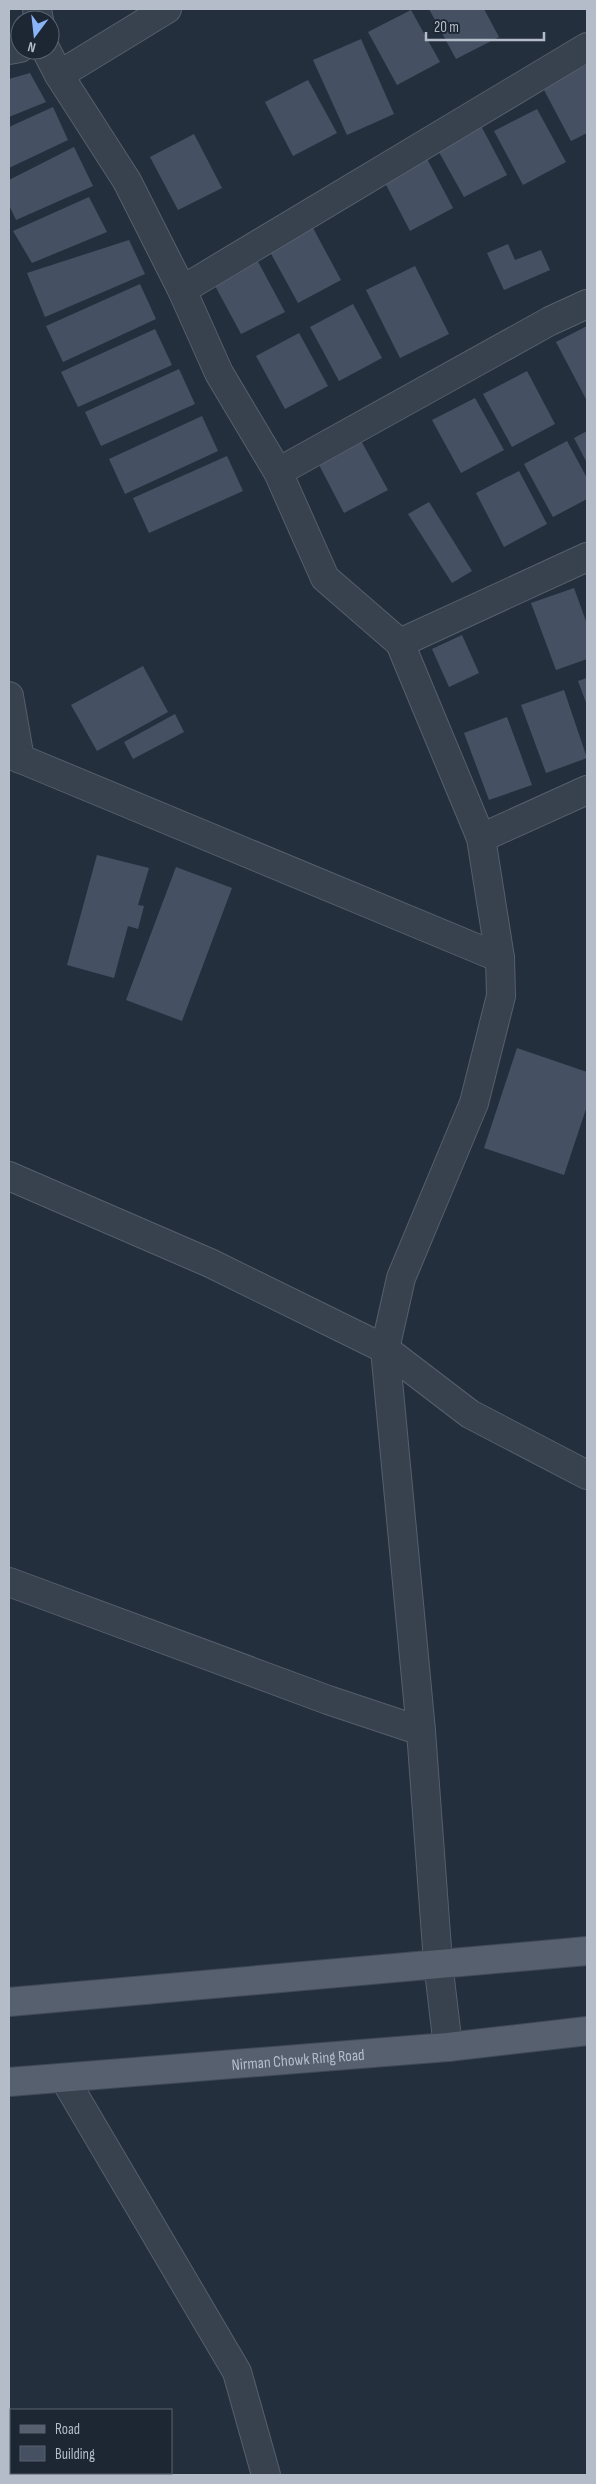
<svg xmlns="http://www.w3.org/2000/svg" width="596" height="2484" font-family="'Sofia Sans Condensed',sans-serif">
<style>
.building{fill:#455162}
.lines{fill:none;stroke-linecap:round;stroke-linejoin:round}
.minor-casing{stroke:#565f6c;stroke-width:30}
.primary-casing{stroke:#414a57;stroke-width:30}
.minor{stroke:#38414e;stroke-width:28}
.primary{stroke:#56606e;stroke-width:28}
.labels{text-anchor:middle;stroke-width:4;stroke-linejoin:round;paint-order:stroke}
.street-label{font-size:16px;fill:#b4bcc9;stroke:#1d2633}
</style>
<rect width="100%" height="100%" fill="#242f3e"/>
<g class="building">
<path d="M 429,9 L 484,9 L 499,37 L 456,59 Z"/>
<path d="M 411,10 L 440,62 L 397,85 L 368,32 Z"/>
<path d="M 361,39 L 394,114 L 347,135 L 313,60 Z"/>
<path d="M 586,65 L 587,133 L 571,141 L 543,88 Z"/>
<path d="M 30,73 L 46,102 L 9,117 L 9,79 Z"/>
<path d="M 308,80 L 337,133 L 293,156 L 265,102 Z"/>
<path d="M 53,107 L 68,140 L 9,168 L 9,127 Z"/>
<path d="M 537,109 L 566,162 L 523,185 L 494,131 Z"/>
<path d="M 479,122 L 507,175 L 464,197 L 435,145 Z"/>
<path d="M 194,134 L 222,188 L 178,210 L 150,157 Z"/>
<path d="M 74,147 L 93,186 L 16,220 L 9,205 L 9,180 Z"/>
<path d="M 425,155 L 453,208 L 410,231 L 382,177 Z"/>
<path d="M 89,197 L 107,232 L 32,263 L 13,231 Z"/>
<path d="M 313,228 L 341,280 L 298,303 L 269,250 Z"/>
<path d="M 129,240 L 145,274 L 45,317 L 27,273 Z"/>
<path d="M 508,244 L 515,260 L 541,250 L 550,270 L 504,290 L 487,253 Z"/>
<path d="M 256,258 L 285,312 L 241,334 L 213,282 Z"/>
<path d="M 415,266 L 449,334 L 400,358 L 366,290 Z"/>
<path d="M 140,284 L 156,319 L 63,362 L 46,326 Z"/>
<path d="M 353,304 L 382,358 L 339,381 L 310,327 Z"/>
<path d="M 587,326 L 587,401 L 556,342 Z"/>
<path d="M 155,329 L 172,365 L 78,407 L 61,372 Z"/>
<path d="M 299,333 L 328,386 L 285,409 L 256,356 Z"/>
<path d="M 179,369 L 195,404 L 101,446 L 85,412 Z"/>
<path d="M 527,371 L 555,424 L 512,447 L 483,394 Z"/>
<path d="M 475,398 L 504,450 L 461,473 L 432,420 Z"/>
<path d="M 202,416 L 218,451 L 125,494 L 109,459 Z"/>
<path d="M 587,431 L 587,463 L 574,438 Z"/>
<path d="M 359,437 L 388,490 L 344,513 L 316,459 Z"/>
<path d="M 567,441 L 587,478 L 587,499 L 553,517 L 524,464 Z"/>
<path d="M 227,456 L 243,491 L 149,533 L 133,498 Z"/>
<path d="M 519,471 L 547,524 L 504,547 L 476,493 Z"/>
<path d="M 429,502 L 472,571 L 452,583 L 408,514 Z"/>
<path d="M 574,588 L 587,624 L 587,659 L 556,670 L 531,603 Z"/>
<path d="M 462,635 L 479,673 L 449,687 L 432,649 Z"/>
<path d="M 143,666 L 168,712 L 97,751 L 71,705 Z"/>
<path d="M 587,678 L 587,705 L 578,681 Z"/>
<path d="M 564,690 L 587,758 L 546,773 L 521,705 Z"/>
<path d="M 175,714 L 184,732 L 133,759 L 124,742 Z"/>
<path d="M 507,717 L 532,785 L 489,800 L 464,733 Z"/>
<path d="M 97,855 L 149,868 L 138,905 L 144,906 L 138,929 L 128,926 L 114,978 L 67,965 Z"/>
<path d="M 176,867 L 232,888 L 182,1021 L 126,1000 Z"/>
<path d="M 517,1048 L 587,1072 L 587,1106 L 564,1175 L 484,1148 Z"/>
</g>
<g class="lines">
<g class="minor-casing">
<g id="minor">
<path d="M 37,9 L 39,20"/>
<path d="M 9,50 L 20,48"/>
<path d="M 46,50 L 59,75 L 127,181 L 182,290 L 219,373 L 278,472 L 325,578 L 400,643 L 481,838 L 500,958 L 501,996 L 474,1103 L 401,1278 L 385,1349 L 421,1731"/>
<path d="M 59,75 L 167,9"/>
<path d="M 182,290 L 587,47"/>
<path d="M 278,472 L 550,321 L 587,304"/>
<path d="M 400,643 L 587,557"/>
<path d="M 9,696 L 20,759"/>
<path d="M 9,754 L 500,958"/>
<path d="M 481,838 L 587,790"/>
<path d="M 9,1176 L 210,1263 L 385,1349 L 470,1414 L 587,1475"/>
<path d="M 9,1582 L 328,1700 L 421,1731 L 438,1962 L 448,2047"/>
<path d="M 64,2078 L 237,2372 L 266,2475"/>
</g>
</g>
<g class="primary-casing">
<g id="primary">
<path d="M 9,2002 L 587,1951"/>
<path id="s1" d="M 9,2082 L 448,2047 L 587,2031"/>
</g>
</g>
<use href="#minor" class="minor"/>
<use href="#primary" class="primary"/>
</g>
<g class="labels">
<g class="street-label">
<text dy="6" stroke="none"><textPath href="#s1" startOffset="290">Nirman Chowk Ring Road</textPath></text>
</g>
</g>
<rect width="596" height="2484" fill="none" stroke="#b4bcc9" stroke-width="20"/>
<rect x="10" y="2409" width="162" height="65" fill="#1d2633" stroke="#59626f"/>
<rect x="20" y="2425" width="25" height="8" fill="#56606e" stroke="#59626f"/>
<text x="55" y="2434" font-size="15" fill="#b4bcc9">Road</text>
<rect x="20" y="2446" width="25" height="15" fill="#455162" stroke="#59626f"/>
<text x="55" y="2459" font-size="15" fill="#b4bcc9">Building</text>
<g transform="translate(35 35) rotate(195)"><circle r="24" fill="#1d2633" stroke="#59626f"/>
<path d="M0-4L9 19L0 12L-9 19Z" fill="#8ab4f8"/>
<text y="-8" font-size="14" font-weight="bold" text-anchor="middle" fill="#b4bcc9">N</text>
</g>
<path d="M426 32v8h118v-8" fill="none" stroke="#b4bcc9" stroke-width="2.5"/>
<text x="434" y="32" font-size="15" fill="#b4bcc9" stroke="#1d2633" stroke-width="4" paint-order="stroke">20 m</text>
</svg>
